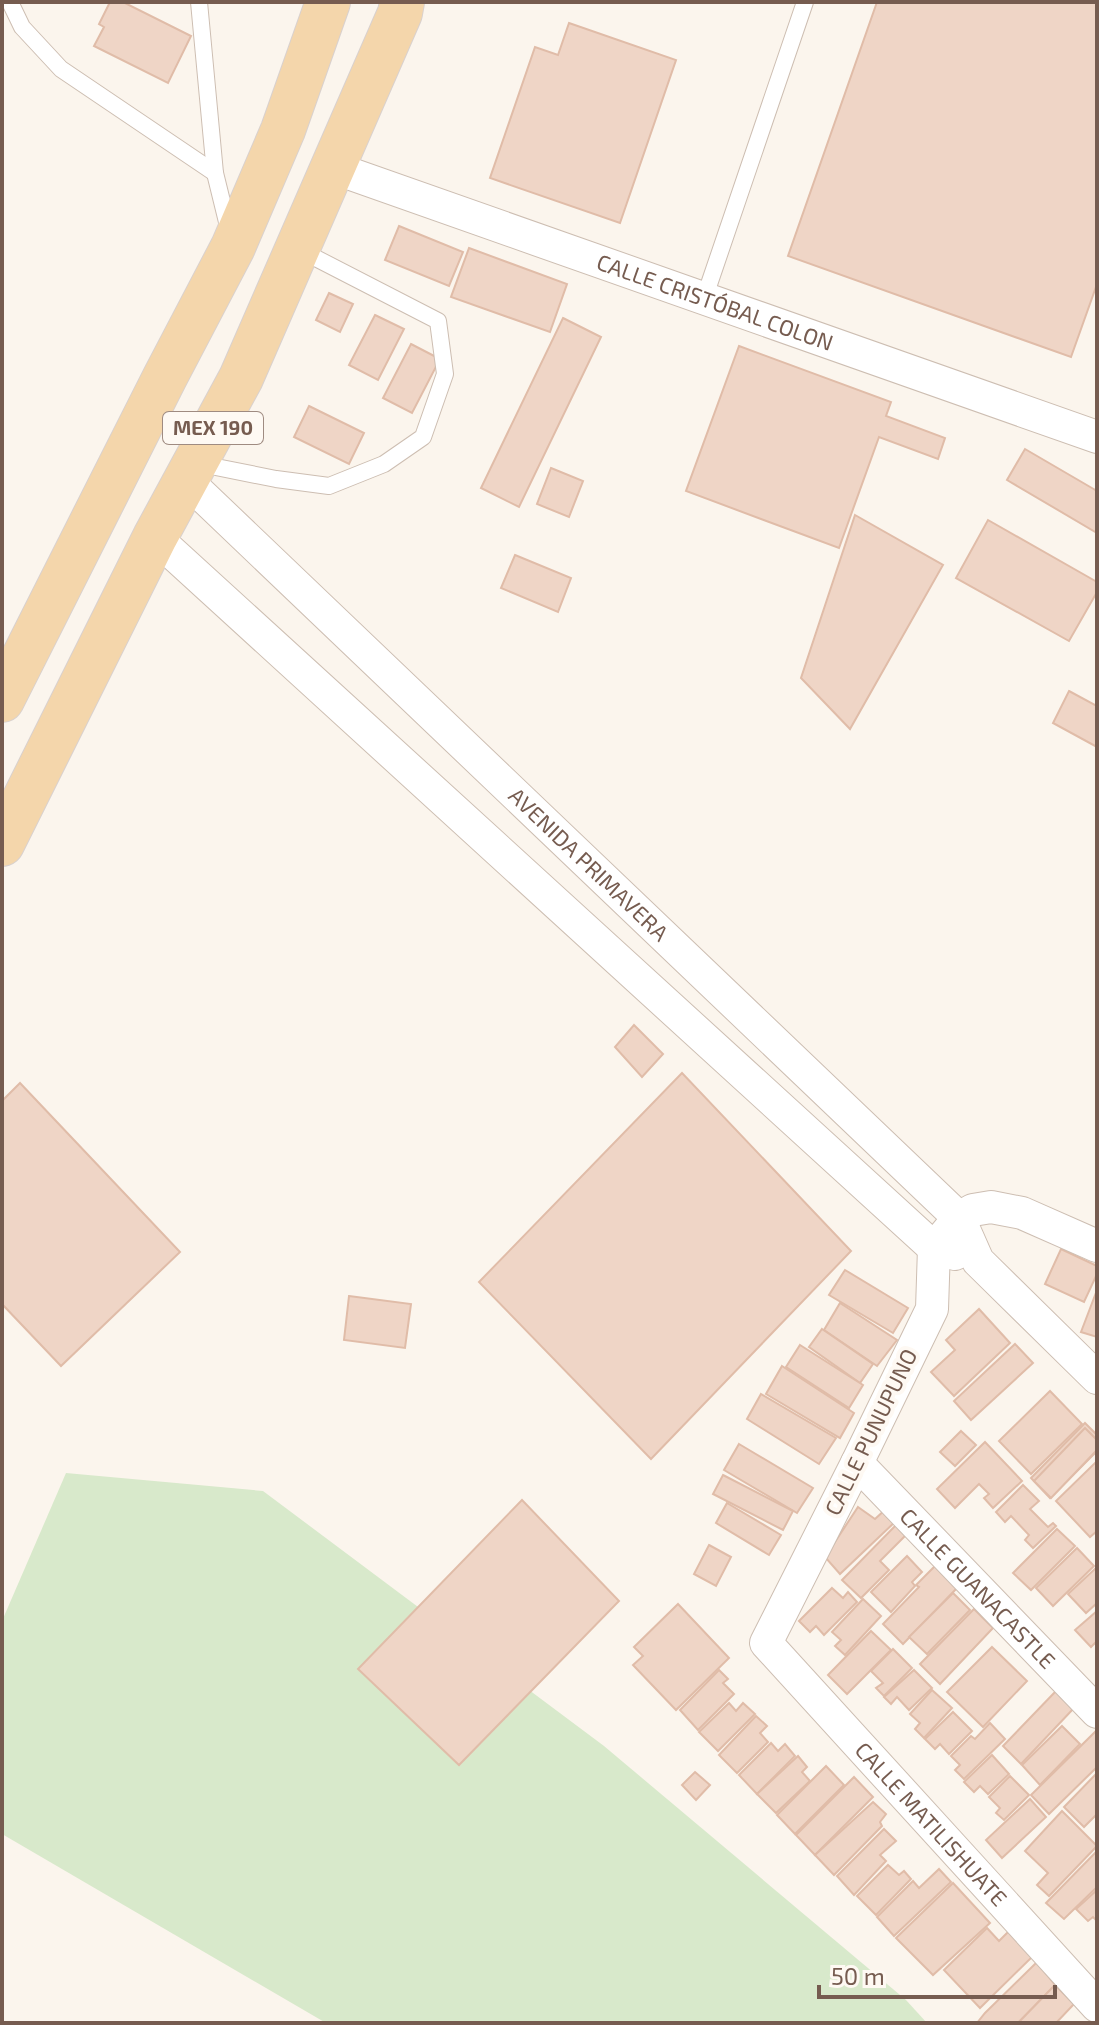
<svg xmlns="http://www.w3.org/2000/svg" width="1099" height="2025" font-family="'Exo 2',sans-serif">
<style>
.green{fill:#d8e9cb}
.building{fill:#efd5c6;stroke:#e0bca8;stroke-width:2}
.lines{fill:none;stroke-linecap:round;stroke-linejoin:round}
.lane-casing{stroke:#cdbeb2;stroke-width:18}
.street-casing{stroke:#cdbeb2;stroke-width:34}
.primary-casing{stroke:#d9d1ce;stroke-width:46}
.lane{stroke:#fff;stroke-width:16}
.street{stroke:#fff;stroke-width:32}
.primary{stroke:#f4d6ab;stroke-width:44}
.labels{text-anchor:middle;stroke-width:8;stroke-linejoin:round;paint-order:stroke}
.shield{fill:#fef9f3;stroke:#9f8b81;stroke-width:2}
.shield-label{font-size:20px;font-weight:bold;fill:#765c50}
.street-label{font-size:22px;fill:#765c50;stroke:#fef9f3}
</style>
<rect width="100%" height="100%" fill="#fbf5ed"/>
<path class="green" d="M 66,1473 L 263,1491 L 604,1746 L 906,2000 L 927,2023 L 326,2023 L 2,1834 L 2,1621 Z"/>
<g class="building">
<path d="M 110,2 L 123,2 L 191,36 L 168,83 L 94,46 L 104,27 L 99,24 Z"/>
<path d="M 877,2 L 1097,2 L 1097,284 L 1071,357 L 788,256 Z"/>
<path d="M 569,23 L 676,60 L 620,223 L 490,178 L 535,47 L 558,55 Z"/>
<path d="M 399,226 L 463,252 L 449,286 L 385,260 Z"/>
<path d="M 469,248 L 567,284 L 550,332 L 451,297 Z"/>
<path d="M 329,293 L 353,304 L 340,332 L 316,320 Z"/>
<path d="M 375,315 L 404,329 L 378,380 L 349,365 Z"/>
<path d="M 563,318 L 601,337 L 519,507 L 481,488 Z"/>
<path d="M 411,344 L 440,359 L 412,413 L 383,398 Z"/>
<path d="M 739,346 L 891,402 L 886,416 L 945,438 L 938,459 L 879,437 L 839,548 L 686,491 Z"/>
<path d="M 309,406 L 364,433 L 349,464 L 294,437 Z"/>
<path d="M 1025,449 L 1097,491 L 1097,533 L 1007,480 Z"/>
<path d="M 551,468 L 583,481 L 569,517 L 537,504 Z"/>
<path d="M 855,515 L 943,565 L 850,729 L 801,678 Z"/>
<path d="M 988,520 L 1097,582 L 1097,592 L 1069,641 L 956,578 Z"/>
<path d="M 515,555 L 571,578 L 558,612 L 501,588 Z"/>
<path d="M 1069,691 L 1097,706 L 1097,747 L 1053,723 Z"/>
<path d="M 634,1025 L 663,1054 L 642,1077 L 615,1047 Z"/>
<path d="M 682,1073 L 851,1251 L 651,1459 L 479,1282 Z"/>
<path d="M 20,1083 L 180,1252 L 61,1366 L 2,1304 L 2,1101 Z"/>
<path d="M 1061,1249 L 1097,1266 L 1097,1274 L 1084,1302 L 1045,1284 Z"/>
<path d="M 845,1270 L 908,1308 L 893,1333 L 829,1295 Z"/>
<path d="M 1097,1290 L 1097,1337 L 1081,1332 Z"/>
<path d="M 349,1296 L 411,1304 L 405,1348 L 344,1340 Z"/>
<path d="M 840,1303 L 897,1340 L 877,1366 L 824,1330 Z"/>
<path d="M 979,1309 L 1010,1343 L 954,1396 L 931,1372 L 955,1350 L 946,1340 Z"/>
<path d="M 822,1329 L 873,1364 L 860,1383 L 809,1347 Z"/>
<path d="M 1015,1344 L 1033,1363 L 971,1420 L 954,1401 Z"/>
<path d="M 800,1345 L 863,1385 L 849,1408 L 786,1367 Z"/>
<path d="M 782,1366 L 854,1413 L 840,1438 L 766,1394 Z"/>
<path d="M 1050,1391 L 1082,1424 L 1031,1474 L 999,1441 Z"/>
<path d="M 761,1394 L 836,1438 L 819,1464 L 747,1419 Z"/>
<path d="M 1085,1423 L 1097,1435 L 1097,1451 L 1050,1498 L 1031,1478 Z"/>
<path d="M 1085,1428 L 1097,1440 L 1097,1450 L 1051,1498 L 1034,1481 Z"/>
<path d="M 961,1431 L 976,1445 L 955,1466 L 940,1452 Z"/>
<path d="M 985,1442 L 1022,1481 L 993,1508 L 984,1498 L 989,1494 L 979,1484 L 955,1508 L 937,1489 Z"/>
<path d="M 739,1444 L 813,1488 L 797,1513 L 724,1470 Z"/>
<path d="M 1097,1461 L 1097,1531 L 1090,1537 L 1056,1501 Z"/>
<path d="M 723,1475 L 793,1511 L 783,1530 L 713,1494 Z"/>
<path d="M 1023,1485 L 1039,1501 L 1030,1509 L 1048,1527 L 1053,1523 L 1056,1526 L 1033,1548 L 1025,1540 L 1029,1535 L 1011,1516 L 1005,1522 L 996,1512 Z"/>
<path d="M 522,1500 L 619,1601 L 459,1765 L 358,1669 Z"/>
<path d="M 727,1503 L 781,1535 L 769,1555 L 716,1523 Z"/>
<path d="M 858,1507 L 875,1519 L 886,1509 L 897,1520 L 840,1574 L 825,1557 Z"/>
<path d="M 897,1524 L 907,1534 L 880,1561 L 889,1570 L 861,1598 L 842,1580 Z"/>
<path d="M 1057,1529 L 1075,1546 L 1031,1590 L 1013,1573 Z"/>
<path d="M 709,1545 L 731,1557 L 716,1586 L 694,1574 Z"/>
<path d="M 1077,1548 L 1094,1566 L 1053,1606 L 1036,1588 Z"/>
<path d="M 907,1556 L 922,1572 L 912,1582 L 915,1586 L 891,1612 L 871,1592 Z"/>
<path d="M 936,1565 L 958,1587 L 903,1644 L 883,1624 L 919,1587 L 916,1585 Z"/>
<path d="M 1097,1567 L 1097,1603 L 1086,1613 L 1068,1594 Z"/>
<path d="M 832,1588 L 843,1598 L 848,1592 L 857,1602 L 824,1635 L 816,1626 L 810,1632 L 799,1621 Z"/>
<path d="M 953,1593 L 970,1610 L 927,1654 L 909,1637 Z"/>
<path d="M 863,1599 L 881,1616 L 845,1655 L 835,1646 L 841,1640 L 832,1632 Z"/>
<path d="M 678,1604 L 729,1658 L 676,1710 L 633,1665 L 643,1656 L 634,1647 Z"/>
<path d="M 974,1609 L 993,1628 L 940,1684 L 920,1664 Z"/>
<path d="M 1097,1611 L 1097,1641 L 1091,1647 L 1075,1630 Z"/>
<path d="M 871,1631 L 891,1650 L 847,1694 L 828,1675 Z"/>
<path d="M 992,1647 L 1027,1681 L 983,1727 L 947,1692 Z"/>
<path d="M 893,1649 L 912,1668 L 884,1696 L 876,1688 L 883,1683 L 871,1671 Z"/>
<path d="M 719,1670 L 728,1679 L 723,1683 L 734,1694 L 698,1730 L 680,1710 Z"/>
<path d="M 914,1670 L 932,1688 L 909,1710 L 897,1697 L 891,1704 L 884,1697 Z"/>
<path d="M 932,1690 L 952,1708 L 924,1738 L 915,1729 L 920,1723 L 910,1714 Z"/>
<path d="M 1056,1691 L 1074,1708 L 1021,1764 L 1003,1746 Z"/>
<path d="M 729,1703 L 736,1711 L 743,1703 L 755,1714 L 718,1751 L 699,1732 Z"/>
<path d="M 953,1712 L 972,1731 L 949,1754 L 940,1744 L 935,1749 L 925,1739 Z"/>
<path d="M 756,1716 L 767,1726 L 760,1733 L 768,1742 L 737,1773 L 719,1755 Z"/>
<path d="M 990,1723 L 1005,1739 L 964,1779 L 955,1770 L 960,1765 L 951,1756 L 971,1736 L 975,1739 Z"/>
<path d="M 1062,1726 L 1080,1744 L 1040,1785 L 1022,1765 Z"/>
<path d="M 1097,1730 L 1097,1767 L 1049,1814 L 1031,1795 Z"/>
<path d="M 771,1743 L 778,1751 L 785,1744 L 795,1756 L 757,1794 L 739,1775 Z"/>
<path d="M 992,1755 L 1009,1774 L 988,1794 L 980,1786 L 974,1792 L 964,1782 Z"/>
<path d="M 798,1756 L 807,1767 L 802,1772 L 810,1781 L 776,1813 L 757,1794 Z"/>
<path d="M 826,1766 L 844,1785 L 795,1834 L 777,1815 Z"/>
<path d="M 695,1772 L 710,1785 L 696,1800 L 682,1785 Z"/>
<path d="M 1097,1773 L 1097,1814 L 1084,1827 L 1064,1807 Z"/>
<path d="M 1010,1776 L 1029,1795 L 1004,1820 L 996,1813 L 1000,1808 L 989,1797 Z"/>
<path d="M 854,1777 L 873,1797 L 815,1855 L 796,1835 Z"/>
<path d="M 1030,1799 L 1046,1817 L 1002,1858 L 986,1840 Z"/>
<path d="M 873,1802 L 886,1814 L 880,1822 L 882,1826 L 834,1875 L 815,1855 Z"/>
<path d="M 1062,1811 L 1097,1846 L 1049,1896 L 1037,1885 L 1048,1873 L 1025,1851 Z"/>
<path d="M 884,1829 L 896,1841 L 880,1855 L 886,1861 L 854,1895 L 837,1876 Z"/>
<path d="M 1097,1851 L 1097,1887 L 1064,1919 L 1046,1903 Z"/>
<path d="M 888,1865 L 899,1875 L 904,1871 L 911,1879 L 876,1915 L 857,1896 Z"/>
<path d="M 939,1869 L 951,1882 L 894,1936 L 877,1917 L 913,1881 L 919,1888 Z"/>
<path d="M 953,1883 L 990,1923 L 933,1975 L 896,1938 Z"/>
<path d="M 1097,1890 L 1097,1921 L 1093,1917 L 1088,1921 L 1076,1909 Z"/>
<path d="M 987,1928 L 999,1941 L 1009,1931 L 1033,1956 L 980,2008 L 944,1970 Z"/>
<path d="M 1037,1962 L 1055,1985 L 1018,2023 L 977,2023 L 985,2013 Z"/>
<path d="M 1055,1985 L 1074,2004 L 1056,2023 L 1018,2023 Z"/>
</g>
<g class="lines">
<g class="lane-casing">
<g id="lane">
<path d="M 10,2 L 22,27 L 61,69 L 215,173"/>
<path d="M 199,2 L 215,173 L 229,230"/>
<path d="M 704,299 L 805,2"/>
<path d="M 196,463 L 276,479 L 329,486 L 384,464 L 423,437 L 445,374 L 438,321 L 300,250"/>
</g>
</g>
<g class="street-casing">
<g id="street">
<path id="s1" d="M 334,168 L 1097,437"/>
<path id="s2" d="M 185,479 L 959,1218 L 978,1261 L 1097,1378"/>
<path d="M 155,537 L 934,1248 L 955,1254"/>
<path id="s3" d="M 1097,1246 L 1022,1213 L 991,1207 L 973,1210 L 959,1218 L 934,1248 L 932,1309 L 857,1463 L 766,1643 L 1097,2006"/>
<path id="s4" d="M 857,1463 L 1097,1712"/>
</g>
</g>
<g class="primary-casing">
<g id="primary">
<path d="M 2,700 L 165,377 L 233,247 L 283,130 L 328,2"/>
<path d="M 2,844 L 155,537 L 241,378 L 400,13 L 402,2"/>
</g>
</g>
<use href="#lane" class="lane"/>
<use href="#street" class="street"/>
<use href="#primary" class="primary"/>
</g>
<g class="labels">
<rect class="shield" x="163" y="412" width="100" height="32" rx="6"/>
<g class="shield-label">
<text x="213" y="435">MEX 190</text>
</g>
<g class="street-label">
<text dy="8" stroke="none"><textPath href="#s1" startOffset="404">CALLE CRISTÓBAL COLON</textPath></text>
<text dy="8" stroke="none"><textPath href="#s2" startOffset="558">AVENIDA PRIMAVERA</textPath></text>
<text transform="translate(871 1432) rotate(-64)" y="8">CALLE PUNUPUNO</text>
<text dy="8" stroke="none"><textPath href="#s4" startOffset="174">CALLE GUANACASTLE</textPath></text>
<text dy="8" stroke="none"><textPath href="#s3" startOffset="866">CALLE MATILISHUATE</textPath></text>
</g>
</g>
<rect width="1099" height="2025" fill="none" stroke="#765c50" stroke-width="8"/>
<path d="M819 1985v12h236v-12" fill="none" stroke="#765c50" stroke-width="4"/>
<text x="831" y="1985" font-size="24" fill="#765c50" stroke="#fef9f3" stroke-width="6" paint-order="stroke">50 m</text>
</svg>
